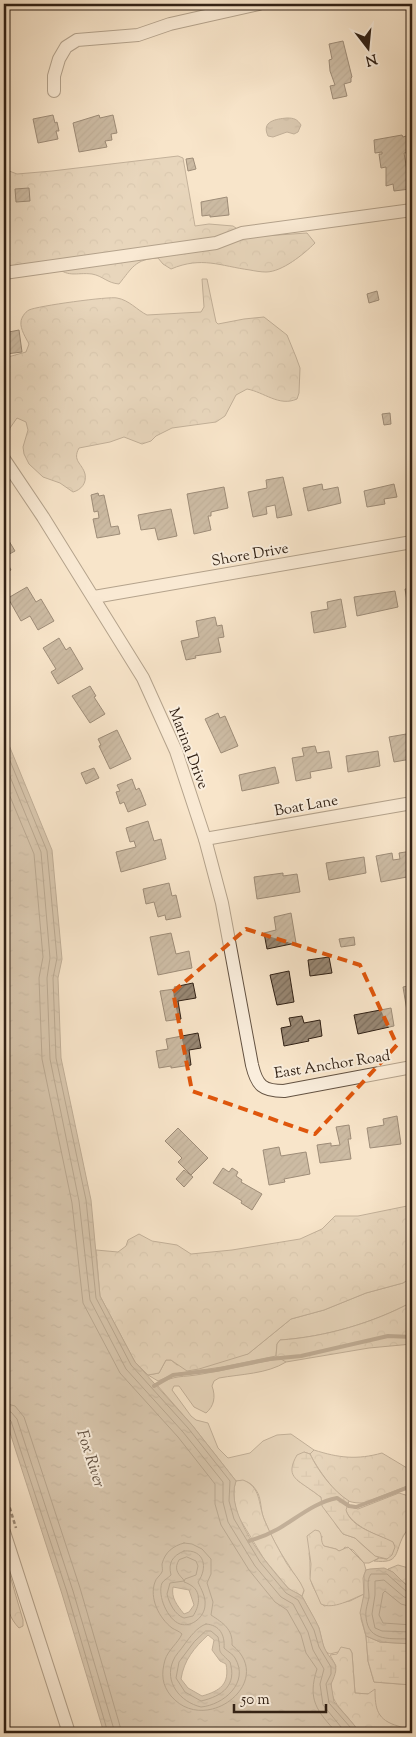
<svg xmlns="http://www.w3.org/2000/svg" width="416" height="1737" font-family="'Sorts Mill Goudy',serif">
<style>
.grass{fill:#d6c4ab;stroke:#847260}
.forest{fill:url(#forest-crowns);stroke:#847260}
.wetland{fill:url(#wetland-marsh);stroke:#847260}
.water{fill:url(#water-ripples);stroke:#806e5c;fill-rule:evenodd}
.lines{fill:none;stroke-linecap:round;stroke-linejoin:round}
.shore{stroke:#726250;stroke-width:1}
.stream{stroke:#806e5c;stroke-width:4}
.building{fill:url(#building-hatch);stroke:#312115}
.minor-casing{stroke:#635242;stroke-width:14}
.path{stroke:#312115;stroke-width:2.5;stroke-dasharray:4 2.5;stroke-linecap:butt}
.minor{stroke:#faeedd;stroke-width:12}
.marked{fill:none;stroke:#df560c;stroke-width:4;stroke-dasharray:10 6;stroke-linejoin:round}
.labels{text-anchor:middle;stroke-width:4;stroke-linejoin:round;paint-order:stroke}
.street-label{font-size:15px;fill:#312115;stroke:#faeedd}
.water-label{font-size:16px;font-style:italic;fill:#5f4e3f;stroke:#faeedd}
</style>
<defs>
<pattern id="forest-crowns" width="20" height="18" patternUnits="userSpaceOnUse" patternTransform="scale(1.25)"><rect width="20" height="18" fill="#d6c4ab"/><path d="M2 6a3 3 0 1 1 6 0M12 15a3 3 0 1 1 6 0" fill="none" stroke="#b8a892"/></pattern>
<pattern id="wetland-marsh" width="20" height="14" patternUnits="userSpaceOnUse" patternTransform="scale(1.25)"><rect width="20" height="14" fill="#d6c4ab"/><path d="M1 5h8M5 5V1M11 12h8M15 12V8" fill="none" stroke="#b8a892"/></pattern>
<pattern id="water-ripples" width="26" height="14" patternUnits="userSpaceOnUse" patternTransform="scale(1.25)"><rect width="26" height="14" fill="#b4a28c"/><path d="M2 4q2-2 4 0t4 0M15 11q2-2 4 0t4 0" fill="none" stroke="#938471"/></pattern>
<pattern id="building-hatch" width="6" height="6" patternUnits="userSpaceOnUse" patternTransform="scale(1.25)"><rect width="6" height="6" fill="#988773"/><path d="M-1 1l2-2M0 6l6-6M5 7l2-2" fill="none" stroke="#7d6e5d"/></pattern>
</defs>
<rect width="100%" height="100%" fill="#f8e5ca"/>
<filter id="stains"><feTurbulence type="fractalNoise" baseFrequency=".004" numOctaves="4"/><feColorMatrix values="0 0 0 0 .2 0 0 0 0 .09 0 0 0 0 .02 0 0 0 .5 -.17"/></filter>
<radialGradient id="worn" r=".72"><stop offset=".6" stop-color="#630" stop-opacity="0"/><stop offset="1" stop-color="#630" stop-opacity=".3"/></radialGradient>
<g class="grass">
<path d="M 412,1277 L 412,1302 C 373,1323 325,1337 280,1340 L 277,1344 L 276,1356 L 222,1367 L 174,1374 L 158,1381 L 148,1375 L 159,1373 L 166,1360 L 171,1360 L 177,1365 L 248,1354 L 291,1319 L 324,1310 L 366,1293 L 403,1283 Z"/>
<path d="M 278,1359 L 284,1359 L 286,1362 C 267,1374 241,1374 219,1378 L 214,1381 L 212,1386 C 216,1397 214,1406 206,1413 L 194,1407 L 179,1386 L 174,1386 L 172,1390 L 191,1416 L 196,1420 L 208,1423 L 218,1448 L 228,1458 L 250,1453 L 263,1441 L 277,1435 L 291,1434 L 314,1450 L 310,1454 L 304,1452 L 297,1480 L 321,1497 L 327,1513 L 333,1518 L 336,1525 L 343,1534 L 355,1538 L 368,1550 L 379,1558 L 369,1563 L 364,1563 L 353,1550 L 345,1547 L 342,1551 L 339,1551 L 336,1549 L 323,1546 L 321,1543 L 322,1536 L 309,1553 C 311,1563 309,1573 311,1581 C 313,1589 320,1598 324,1606 L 350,1601 L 364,1594 L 361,1619 L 366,1636 L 368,1661 L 374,1682 L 412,1685 L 412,1732 C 402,1727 386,1726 380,1716 C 375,1709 375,1702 368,1694 L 355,1693 L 352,1653 L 350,1649 L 330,1654 L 326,1652 L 323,1645 L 319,1628 L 302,1596 L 304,1591 C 300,1581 293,1573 288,1564 C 279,1551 270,1534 264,1519 C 260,1510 262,1498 256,1490 C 251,1482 245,1480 236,1481 L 192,1425 L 157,1385 C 175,1374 182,1378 202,1374 C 227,1370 252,1363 278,1359 Z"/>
</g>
<g class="forest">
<path d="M 178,156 L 183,158 L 195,226 L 209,224 L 233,226 L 249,237 L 307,233 L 315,243 C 304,254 282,272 266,272 C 261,272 255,271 250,270 C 220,266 202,256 171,269 L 163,264 L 158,258 C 135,259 132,268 119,284 C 107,283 103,276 92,274 C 76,272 67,279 54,264 L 4,271 L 4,169 L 17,174 L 52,171 Z"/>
<path d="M 202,279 L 207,279 L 216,322 L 218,324 L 244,319 L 264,317 L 287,335 L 296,357 L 300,368 L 299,393 L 297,399 C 279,407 264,392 247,389 L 236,395 L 225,416 L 216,422 L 172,428 L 156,436 L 151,441 L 142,444 L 124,437 L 110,442 L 79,448 C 72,461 82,463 85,474 C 87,483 81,490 73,492 L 60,483 L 43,477 L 29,464 L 24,454 L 23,447 L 28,430 L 26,422 L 17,418 L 10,428 L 7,445 L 4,447 L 4,354 L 8,357 L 26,352 L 29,344 C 26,338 20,329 21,322 C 21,318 25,312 29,310 C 37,306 110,296 117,298 C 129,300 137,310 147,315 L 201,312 L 204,307 Z"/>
<path d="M 412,1205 L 412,1277 L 403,1283 L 366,1293 L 324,1310 L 291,1319 L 248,1354 L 199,1369 L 187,1371 L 171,1360 L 166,1360 L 159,1373 L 148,1375 L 135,1362 L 100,1296 L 96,1250 L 118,1252 L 126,1246 L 128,1240 L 139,1234 L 152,1241 L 177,1245 L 191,1254 L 232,1250 L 300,1239 L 322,1229 L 335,1216 L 358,1216 Z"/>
<path d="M 412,1302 L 412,1344 L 369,1348 L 286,1362 L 276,1356 L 277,1344 L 280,1340 C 325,1337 373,1323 412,1302 Z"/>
<path d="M 314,1450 C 339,1458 357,1460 382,1453 L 412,1471 L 412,1484 L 364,1503 C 358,1503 354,1503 348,1501 C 335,1494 317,1468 310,1454 Z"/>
<path d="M 243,1480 C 261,1487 258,1503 264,1519 C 270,1534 279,1550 287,1564 C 293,1573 300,1580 304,1590 L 302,1596 L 289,1589 L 264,1559 L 238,1516 L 234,1501 L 234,1488 L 236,1481 Z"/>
<path d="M 399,1493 L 412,1497 L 412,1525 C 409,1528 406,1531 404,1535 C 394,1552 401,1564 374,1561 L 379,1558 L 387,1559 L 386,1539 C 372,1533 351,1525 345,1509 L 348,1506 L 358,1509 Z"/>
<path d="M 315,1530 L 319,1531 C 323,1536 320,1541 324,1546 L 336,1549 L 339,1551 L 348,1547 L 364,1563 L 366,1570 L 363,1578 L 364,1594 C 352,1599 333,1610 321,1604 L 310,1579 L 311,1564 L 307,1536 Z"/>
<path d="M 4,1555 L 23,1620 L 23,1626 L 19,1628 C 1,1610 4,1579 4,1555 Z"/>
<path d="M 398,1565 L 412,1569 L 412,1584 L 407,1585 L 388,1569 Z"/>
<path d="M 341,1647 L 350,1649 L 352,1653 L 355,1693 L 368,1694 L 375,1689 C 375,1709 377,1720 398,1726 C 404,1728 409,1730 412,1733 L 358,1733 C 351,1715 330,1706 331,1685 C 331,1680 334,1672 336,1666 L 330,1655 L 337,1654 Z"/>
</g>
<g class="wetland">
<path d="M 304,1452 L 310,1454 C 318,1471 333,1491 349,1501 L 346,1510 C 351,1528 378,1534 393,1542 L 395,1547 L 392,1555 L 387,1559 L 375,1556 L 355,1538 L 343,1534 L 322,1506 L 321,1497 C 317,1495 315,1492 311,1490 C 296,1479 285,1476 297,1455 Z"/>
<path d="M 366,1636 L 380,1642 L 412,1644 L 412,1685 L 374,1682 L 368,1661 Z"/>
</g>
<g class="water">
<path d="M 287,118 C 294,118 297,119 301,125 L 298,132 L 294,134 L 287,132 L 273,137 L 268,136 C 261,121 276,119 287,118 Z"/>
<path d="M 4,733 L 52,850 L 62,959 L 58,978 L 61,1058 L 91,1200 L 100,1296 L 135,1362 L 192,1425 L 236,1481 C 224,1513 267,1564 287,1587 C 292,1592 300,1593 303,1598 C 307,1606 316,1620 319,1628 C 321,1635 322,1641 324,1647 C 332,1665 342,1661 331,1684 L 334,1702 L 355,1726 L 358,1733 L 104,1733 L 62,1594 L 4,1414 ZM 173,1587 L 189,1590 L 194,1605 L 189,1612 L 184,1614 C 177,1605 171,1598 173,1587 ZM 208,1635 L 214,1640 L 212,1650 L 220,1661 L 226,1664 C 230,1684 220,1691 202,1696 L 188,1688 L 181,1679 C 184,1660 194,1648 208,1635 Z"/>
<path d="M 384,1568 L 393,1572 L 412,1591 L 412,1644 L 380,1642 L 366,1636 L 360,1613 L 364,1594 L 364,1575 L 366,1570 L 370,1569 Z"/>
</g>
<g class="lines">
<g class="shore">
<path d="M 4,746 L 47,851 L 57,958 L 53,978 L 56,1058 L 86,1200 L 96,1298 L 131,1365 L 188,1428 L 230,1481 L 229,1501 L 234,1519 L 260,1562 L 286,1593 L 298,1600 L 314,1630 L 319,1647 L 331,1667 L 331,1674 L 326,1684 L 329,1703 L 351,1728 L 353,1733"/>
<path d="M 4,762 L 41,852 L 50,958 L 47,978 L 50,1059 L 79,1201 L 90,1300 L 126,1369 L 183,1432 L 223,1482 L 223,1502 L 228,1522 L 255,1566 L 281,1597 L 293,1604 L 308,1632 L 313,1650 L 324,1669 L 320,1684 L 323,1705 L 346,1733"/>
<path d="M 4,782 L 34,854 L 43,957 L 39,978 L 42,1059 L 72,1203 L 83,1303 L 120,1373 L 178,1437 L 215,1484 L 215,1504 L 221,1525 L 249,1570 L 275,1602 L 287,1610 L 301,1635 L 306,1653 L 317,1669 C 307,1700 317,1711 337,1733"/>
<path d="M 4,1403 L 15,1406 L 24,1417 L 80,1588 L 122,1733"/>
<path d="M 4,1411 L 11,1412 L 17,1419 L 73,1591 L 115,1733"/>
<path d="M 4,1417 L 8,1418 L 11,1421 L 67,1592 L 108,1733"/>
<path d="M 184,1543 L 192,1544 L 202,1549 L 211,1559 L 211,1574 L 207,1583 L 213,1602 L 211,1615 C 223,1623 233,1629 232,1645 C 277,1681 206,1737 171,1696 C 162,1685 161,1674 165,1660 C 168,1650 178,1643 182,1634 C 179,1631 175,1630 172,1628 C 159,1618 149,1598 155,1582 C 156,1578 160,1576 162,1572 C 163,1570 162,1567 162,1564 C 165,1552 173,1546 184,1543 Z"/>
<path d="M 184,1551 C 205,1549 208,1568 198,1582 C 201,1589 206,1597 205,1605 C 205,1616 192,1628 180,1624 C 168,1620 157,1596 162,1583 C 164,1580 168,1578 171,1575 C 168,1563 172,1556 184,1551 Z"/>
<path d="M 187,1557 L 196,1561 L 198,1566 L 196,1575 L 185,1579 L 184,1582 C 187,1583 189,1584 192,1586 C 202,1593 199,1607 193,1616 L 184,1618 C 175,1615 169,1603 167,1594 L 170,1583 L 184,1581 L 183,1579 C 177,1573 174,1568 179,1560 Z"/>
<path d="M 412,1593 L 407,1592 L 387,1574 L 371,1574 C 366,1581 369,1589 369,1597 C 368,1603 365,1610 366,1617 C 368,1643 392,1638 412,1639"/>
<path d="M 412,1599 L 404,1597 L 384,1580 L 375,1581 L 375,1595 L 372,1614 L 375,1628 L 382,1631 L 412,1632"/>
<path d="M 412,1607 L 401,1604 L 385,1591 L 383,1593 L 379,1615 L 383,1623 L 412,1625"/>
<path d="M 206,1624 C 220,1625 225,1635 224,1648 C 228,1652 233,1654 235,1658 C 250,1683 223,1705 201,1707 C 180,1702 164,1682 173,1661 C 175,1655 181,1650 184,1645 C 190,1637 197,1627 206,1624 Z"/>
<path d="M 206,1631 L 211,1631 L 218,1637 C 222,1654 215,1648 230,1662 C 237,1685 223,1696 201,1701 L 185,1692 L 176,1678 L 179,1662 L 194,1642 Z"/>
</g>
<g class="stream">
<path d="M 154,1386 L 173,1375 L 216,1370 L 270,1359 L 301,1356 L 388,1336 L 412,1337"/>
<path d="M 249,1541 C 259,1538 269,1534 278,1529 C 297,1518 315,1502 337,1498 L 349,1506 L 356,1507 L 412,1486"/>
</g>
</g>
<g class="building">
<path d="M 343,41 L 352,77 L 351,78 L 351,82 L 344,84 L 347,96 L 333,99 L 330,86 L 335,85 L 330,71 L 329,60 L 332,59 L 329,44 Z"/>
<path d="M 53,115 L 55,123 L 57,122 L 59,131 L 56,131 L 58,139 L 38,143 L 33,119 Z"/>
<path d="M 99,115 L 100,118 L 113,115 L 117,133 L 111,134 L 112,140 L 105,141 L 107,147 L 79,152 L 73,123 Z"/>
<path d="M 402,135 L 403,137 L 409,135 L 412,152 L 404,153 L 410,189 L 394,191 L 393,184 L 386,186 L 386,167 L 381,168 L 379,154 L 382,154 L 382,152 L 375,153 L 374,140 Z"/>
<path d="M 193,158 L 196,169 L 188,171 L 186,159 Z"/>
<path d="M 29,188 L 30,201 L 16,202 L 15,189 Z"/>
<path d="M 227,197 L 229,215 L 210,217 L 210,215 L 202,216 L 201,202 Z"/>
<path d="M 377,291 L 379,300 L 369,303 L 367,294 Z"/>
<path d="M 19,330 L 22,352 L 6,354 L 4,333 Z"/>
<path d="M 390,413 L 391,424 L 384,425 L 382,414 Z"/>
<path d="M 283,477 L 292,515 L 277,518 L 275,505 L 266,507 L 267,514 L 253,517 L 248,492 L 267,488 L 266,480 Z"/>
<path d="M 322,484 L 323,490 L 338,487 L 341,503 L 308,511 L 303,488 Z"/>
<path d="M 394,484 L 397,497 L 384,499 L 385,504 L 367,507 L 364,491 Z"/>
<path d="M 224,487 L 228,508 L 211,512 L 211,516 L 208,516 L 211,530 L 194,534 L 187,494 Z"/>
<path d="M 98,493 L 99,496 L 104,495 L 111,527 L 118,526 L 120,534 L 97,538 L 93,519 L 99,518 L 98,511 L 94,512 L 91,495 Z"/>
<path d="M 171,509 L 177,536 L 158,540 L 155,528 L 141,530 L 138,515 Z"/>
<path d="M 6,536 L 15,551 L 4,557 L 11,570 L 4,574 L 4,537 Z"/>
<path d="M 27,587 L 36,602 L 41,599 L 54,621 L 38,630 L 30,616 L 21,621 L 8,598 Z"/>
<path d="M 412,588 L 412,607 L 408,607 L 405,589 Z"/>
<path d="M 395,591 L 398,607 L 357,616 L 354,597 Z"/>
<path d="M 341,599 L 346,627 L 314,633 L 311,612 L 328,609 L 327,602 Z"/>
<path d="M 215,617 L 217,626 L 222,625 L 224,637 L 218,638 L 221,652 L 195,656 L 196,658 L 186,660 L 181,641 L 199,637 L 196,621 Z"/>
<path d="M 59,638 L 66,650 L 70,647 L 83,669 L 58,684 L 51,672 L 56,669 L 43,648 Z"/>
<path d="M 90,686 L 96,696 L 94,697 L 105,714 L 90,723 L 72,696 Z"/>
<path d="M 218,713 L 220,718 L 225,716 L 238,746 L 221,753 L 205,719 Z"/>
<path d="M 117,730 L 131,759 L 110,769 L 99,746 L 101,745 L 98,739 Z"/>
<path d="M 412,733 L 411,759 L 394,762 L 389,737 Z"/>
<path d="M 315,746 L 317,753 L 329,751 L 332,768 L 310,772 L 311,778 L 296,781 L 292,758 L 304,756 L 302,748 Z"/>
<path d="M 378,751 L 380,766 L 348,772 L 346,756 Z"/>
<path d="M 275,767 L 279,783 L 242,791 L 239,775 Z"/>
<path d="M 94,768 L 99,778 L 86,784 L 81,773 Z"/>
<path d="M 132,779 L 136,790 L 139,788 L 141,792 L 146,805 L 128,812 L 124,802 L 120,804 L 116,792 L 120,791 L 117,785 Z"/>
<path d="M 148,821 L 154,841 L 161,839 L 166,859 L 121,872 L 116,852 L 136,847 L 134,841 L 130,842 L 126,828 Z"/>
<path d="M 412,851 L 412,876 L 381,882 L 376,856 L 392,853 L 393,860 L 400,859 L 399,853 Z"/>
<path d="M 364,857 L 366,873 L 329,880 L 326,863 Z"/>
<path d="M 283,873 L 283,876 L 297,874 L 300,892 L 257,899 L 254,877 Z"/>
<path d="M 169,883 L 172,896 L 176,895 L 181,917 L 166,920 L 165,915 L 158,917 L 154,902 L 146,904 L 143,889 Z"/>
<path d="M 291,913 L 296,943 L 267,949 L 264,933 L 276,930 L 274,917 Z"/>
<path d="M 171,933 L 176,954 L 189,951 L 192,968 L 158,975 L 150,937 Z"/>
<path d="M 354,937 L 355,945 L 341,947 L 339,939 Z"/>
<path d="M 329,957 L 332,973 L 310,976 L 308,960 Z"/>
<path d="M 289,971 L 294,1002 L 277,1005 L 270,975 Z"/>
<path d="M 193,983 L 196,998 L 178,1001 L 181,1019 L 166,1021 L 160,991 L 175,989 L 174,987 Z"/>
<path d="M 412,985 L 412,1010 L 407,1011 L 403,987 Z"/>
<path d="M 391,1008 L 394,1026 L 358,1034 L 354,1015 Z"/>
<path d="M 302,1016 L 304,1023 L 320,1020 L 322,1036 L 308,1039 L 309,1041 L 284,1046 L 281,1028 L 291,1026 L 289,1018 Z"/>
<path d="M 198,1033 L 201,1048 L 189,1050 L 191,1065 L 171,1068 L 171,1066 L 159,1068 L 156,1051 L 168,1049 L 166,1039 Z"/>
<path d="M 397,1116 L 401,1144 L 370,1148 L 367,1128 L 384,1125 L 383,1119 Z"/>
<path d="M 349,1125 L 351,1139 L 348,1139 L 351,1159 L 320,1163 L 317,1145 L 331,1143 L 331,1146 L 340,1145 L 336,1127 Z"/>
<path d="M 178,1128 L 208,1158 L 191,1175 L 178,1162 L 182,1158 L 165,1141 Z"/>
<path d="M 279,1147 L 281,1156 L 306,1152 L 310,1174 L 284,1179 L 285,1182 L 269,1185 L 263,1150 Z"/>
<path d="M 223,1168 L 229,1172 L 232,1168 L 238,1172 L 236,1176 L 242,1180 L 241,1182 L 262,1194 L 252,1210 L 241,1203 L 242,1201 L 213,1183 Z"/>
<path d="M 184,1170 L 193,1177 L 184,1187 L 176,1179 Z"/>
</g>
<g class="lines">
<g class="minor-casing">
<g id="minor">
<path d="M 54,91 L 54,76 L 59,59 L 66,47 L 77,40 L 138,35 L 170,24 L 259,4"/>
<path d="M 4,273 L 216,243 L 242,233 L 412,210"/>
<path d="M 4,459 L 43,517 L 143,678 L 176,751 L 205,839 L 222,903 L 252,1065 C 257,1086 263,1091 284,1091 L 412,1067"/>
<path d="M 94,597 L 412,542"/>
<path d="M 205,839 L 412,803"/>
<path d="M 4,1532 L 69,1733"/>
</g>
</g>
<path class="path" d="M 4,1489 L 16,1528"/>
<use href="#minor" class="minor"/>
</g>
<path d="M0 0H416V1737H0ZM 246,929 L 360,965 L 397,1045 L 315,1134 L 192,1091 L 173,992 Z" fill="#f8e5ca" fill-opacity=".55" fill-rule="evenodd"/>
<path class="marked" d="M 246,929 L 360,965 L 397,1045 L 315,1134 L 192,1091 L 173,992 Z"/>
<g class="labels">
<g class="street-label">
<text transform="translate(250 554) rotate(-10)" y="5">Shore Drive</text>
<text transform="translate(189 748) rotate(69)" y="5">Marina Drive</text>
<text transform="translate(306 805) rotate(-10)" y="5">Boat Lane</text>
<text transform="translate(332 1064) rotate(-9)" y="5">East Anchor Road</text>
</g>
<g class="water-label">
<text transform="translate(92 1458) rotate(72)" y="6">Fox River</text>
</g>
</g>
<rect width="416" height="1737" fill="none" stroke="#f8e5ca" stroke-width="20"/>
<rect x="5" y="5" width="406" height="1727" fill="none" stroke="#312115" stroke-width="2.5"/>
<rect x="10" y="10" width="396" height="1717" fill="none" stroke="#312115"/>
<g transform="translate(368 48) rotate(164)" stroke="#faeedd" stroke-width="4" paint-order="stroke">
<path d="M0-4L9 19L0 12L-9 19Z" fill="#312115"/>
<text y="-8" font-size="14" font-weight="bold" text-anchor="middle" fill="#312115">N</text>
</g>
<path d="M234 1704v8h92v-8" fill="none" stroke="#312115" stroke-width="2.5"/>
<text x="241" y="1704" font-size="15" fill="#312115" stroke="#faeedd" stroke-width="4" paint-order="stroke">50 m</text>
<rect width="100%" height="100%" filter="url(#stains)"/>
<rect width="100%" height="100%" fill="url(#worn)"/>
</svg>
